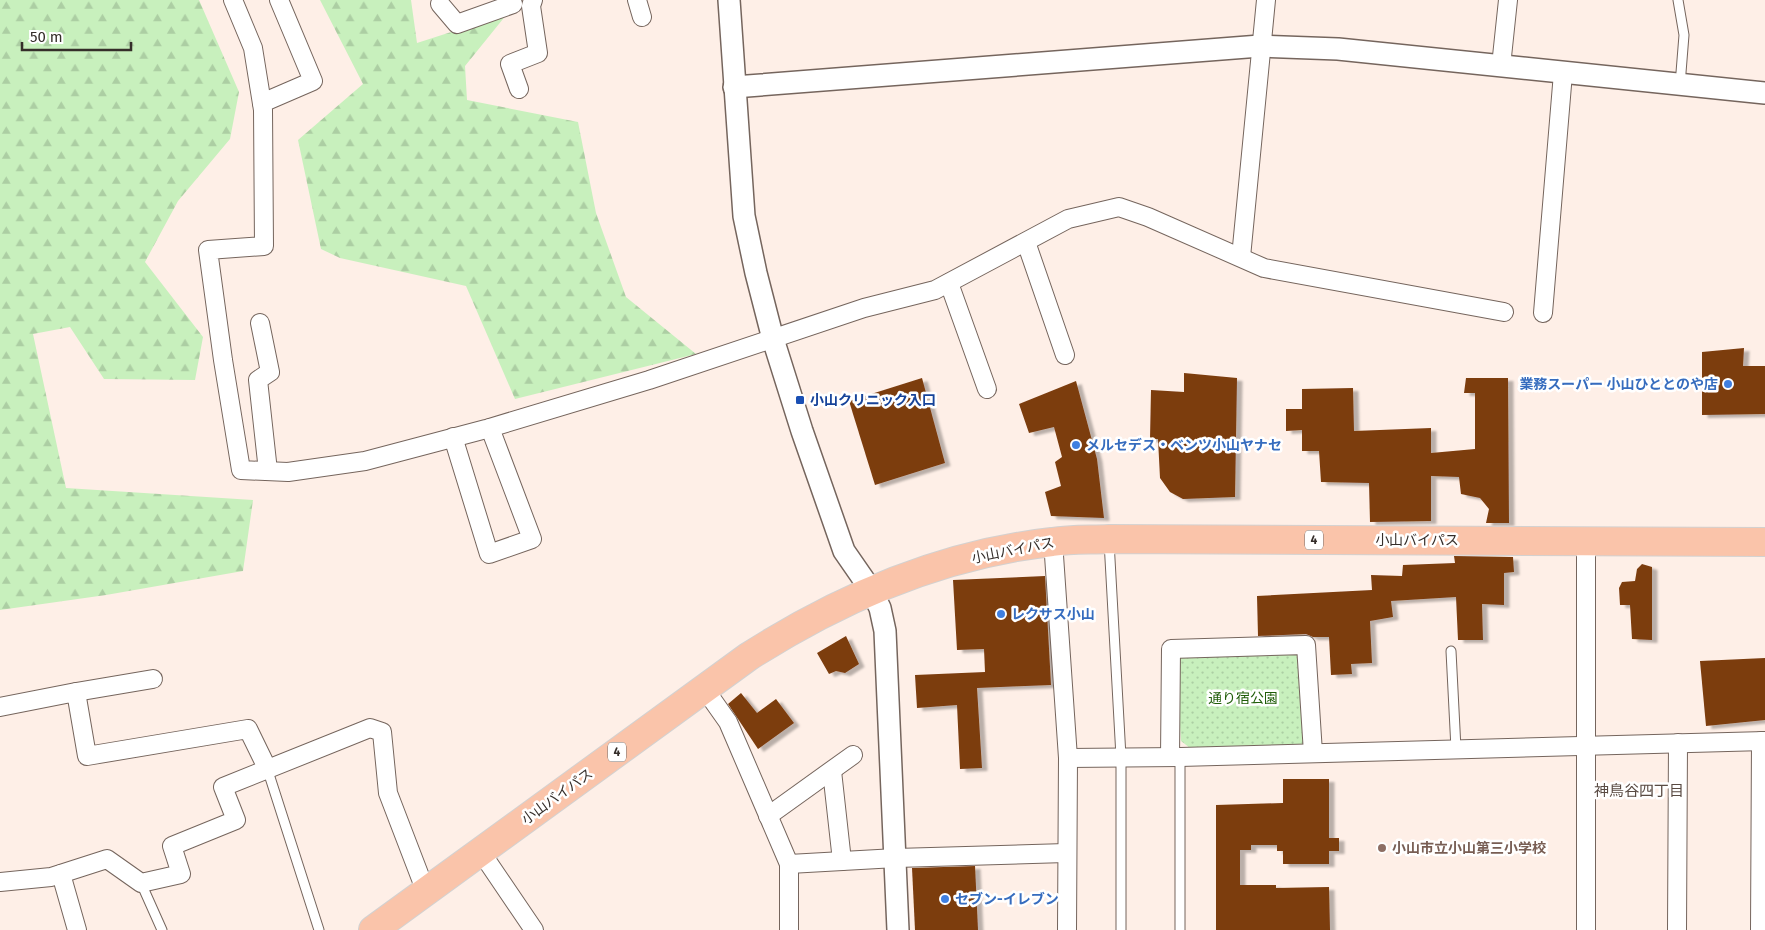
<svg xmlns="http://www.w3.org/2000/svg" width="1765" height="930" font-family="'Fira Sans','Noto Sans JP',sans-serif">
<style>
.grass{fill:url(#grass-dots)}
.forest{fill:url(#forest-firs)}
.building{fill:#7b3c10;filter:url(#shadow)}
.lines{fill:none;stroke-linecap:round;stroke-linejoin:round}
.service-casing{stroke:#75655d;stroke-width:11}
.minor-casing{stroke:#75655d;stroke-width:20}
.tertiary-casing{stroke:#75655d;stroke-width:24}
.trunk-casing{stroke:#d3d1d0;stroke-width:30}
.service{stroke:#fff;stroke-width:9}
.minor{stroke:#fff;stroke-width:18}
.tertiary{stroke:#fff;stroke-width:21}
.trunk{stroke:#fac4aa;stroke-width:28}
.shop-dot{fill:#3f7fe0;stroke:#fff;stroke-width:2}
.transit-dot{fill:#1a4fb4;stroke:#fff;stroke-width:2}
.education-dot{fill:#8d6e63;stroke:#fff;stroke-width:2}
.labels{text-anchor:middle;stroke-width:5;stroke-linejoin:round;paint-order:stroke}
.shield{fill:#fff;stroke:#726d6a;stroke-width:1}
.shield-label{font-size:12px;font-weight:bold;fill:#352e2a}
.shop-label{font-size:14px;font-weight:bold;fill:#366cbe;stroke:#fff;text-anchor:start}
.transit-label{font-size:14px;font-weight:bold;fill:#164399;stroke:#fff;text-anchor:start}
.street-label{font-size:14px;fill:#352e2a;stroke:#fff}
.park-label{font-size:14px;fill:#205d09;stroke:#fff}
.education-label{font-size:14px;font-weight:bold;fill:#785e54;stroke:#fff;text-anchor:start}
.neighbourhood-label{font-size:15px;fill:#594a42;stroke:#fff}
</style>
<defs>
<pattern id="grass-dots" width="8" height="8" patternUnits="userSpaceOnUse" patternTransform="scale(1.25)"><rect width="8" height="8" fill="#c8f0bd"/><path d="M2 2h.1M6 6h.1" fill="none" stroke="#accea3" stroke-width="1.8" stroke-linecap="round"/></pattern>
<pattern id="forest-firs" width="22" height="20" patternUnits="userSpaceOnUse" patternTransform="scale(1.25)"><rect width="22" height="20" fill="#c8f0bd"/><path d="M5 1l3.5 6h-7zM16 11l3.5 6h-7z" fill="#accea3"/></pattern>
<filter id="shadow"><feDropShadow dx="5.5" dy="3" stdDeviation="1" flood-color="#0004"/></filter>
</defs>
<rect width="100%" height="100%" fill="#feefe7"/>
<path class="grass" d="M 1304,653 L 1308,736 L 1301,747 L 1190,748 L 1181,741 L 1176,661 L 1182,654 Z"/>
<g class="forest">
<path d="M 0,0 L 199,0 L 239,92 L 230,139 L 178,201 L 145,262 L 203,337 L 195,380 L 104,379 L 70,327 L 33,334 L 66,488 L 253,500 L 243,571 L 106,595 L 0,610 Z"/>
<path d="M 320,0 L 411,0 L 417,43 L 507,14 L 465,66 L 467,100 L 578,122 L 596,213 L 626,297 L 696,354 L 515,399 L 466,286 L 340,258 L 321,249 L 298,140 L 363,84 Z"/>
</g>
<g class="building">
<path d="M 1744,348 L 1743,366 L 1765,366 L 1765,414 L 1702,415 L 1702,352 Z"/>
<path d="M 1184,373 L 1237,378 L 1235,497 L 1183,499 L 1170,492 L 1160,478 L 1158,439 L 1150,439 L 1151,390 L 1184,392 Z"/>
<path d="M 922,378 L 945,463 L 875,485 L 849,401 Z"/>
<path d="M 1466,378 L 1508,378 L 1509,523 L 1486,523 L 1489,509 L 1480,498 L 1461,494 L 1459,477 L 1431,476 L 1431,521 L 1370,522 L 1369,483 L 1321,482 L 1319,451 L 1302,451 L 1302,430 L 1286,431 L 1286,409 L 1302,409 L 1302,389 L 1353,388 L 1354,431 L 1431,428 L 1431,453 L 1475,449 L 1475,393 L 1464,393 Z"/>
<path d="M 1076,381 L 1097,459 L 1104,518 L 1051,516 L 1045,492 L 1061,486 L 1055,462 L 1062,457 L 1054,427 L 1029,433 L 1019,404 Z"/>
<path d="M 1454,556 L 1513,557 L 1514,572 L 1504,573 L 1504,605 L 1482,604 L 1483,640 L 1458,640 L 1456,597 L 1391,601 L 1393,617 L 1370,621 L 1372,663 L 1351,664 L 1352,674 L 1331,675 L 1329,637 L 1313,637 L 1306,634 L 1258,636 L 1257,596 L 1372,590 L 1371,575 L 1402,576 L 1403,565 L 1455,563 Z"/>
<path d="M 1642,564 L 1652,567 L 1652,640 L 1632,639 L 1630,605 L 1620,605 L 1619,588 L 1622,582 L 1635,581 L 1637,569 Z"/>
<path d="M 1045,576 L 1051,685 L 977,688 L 982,768 L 960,769 L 957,705 L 917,708 L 915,675 L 985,672 L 984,649 L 957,650 L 953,580 Z"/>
<path d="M 846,636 L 859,664 L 845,673 L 836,671 L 829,674 L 817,653 Z"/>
<path d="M 1765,658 L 1765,720 L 1706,726 L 1700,661 Z"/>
<path d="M 741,693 L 757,713 L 776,699 L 794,723 L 758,749 L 728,704 Z"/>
<path d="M 1283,779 L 1329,779 L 1329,838 L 1339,838 L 1339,851 L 1329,851 L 1329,864 L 1283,864 L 1283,851 L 1277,851 L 1277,845 L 1251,845 L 1251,850 L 1240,850 L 1240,885 L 1276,885 L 1276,888 L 1329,887 L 1330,930 L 1216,930 L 1216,805 L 1283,803 Z"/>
<path d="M 975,866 L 978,930 L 915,930 L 912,868 Z"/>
</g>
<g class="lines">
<g class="service-casing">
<g id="service">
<path d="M 1678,0 L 1684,35 L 1680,85"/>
<path d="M 1109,541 L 1121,757 L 1121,930"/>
<path d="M 1451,651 L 1456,749"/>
<path d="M 267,768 L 319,930"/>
<path d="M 141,883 L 162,930"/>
<path d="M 1180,930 L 1180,757"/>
</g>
</g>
<g class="minor-casing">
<g id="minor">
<path d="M 233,0 L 253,48 L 263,110 L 264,246 L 208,250 L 223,360 L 241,470 L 288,472 L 365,461 L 486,429 L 649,380 L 864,308 L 935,290 L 1068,219 L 1119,207 L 1148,217 L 1264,268 L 1504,312"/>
<path d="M 637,0 L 642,17"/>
<path d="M 440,4 L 457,24 L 513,4"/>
<path d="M 1501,66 L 1508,0"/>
<path d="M 519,89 L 510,64 L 538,53 L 531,6 L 533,0"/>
<path d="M 262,103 L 313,81 L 279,0"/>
<path d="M 1026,242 L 1065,355"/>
<path d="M 1241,257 L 1266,0"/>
<path d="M 949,283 L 987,389"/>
<path d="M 1543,313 L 1563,73"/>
<path d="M 260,323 L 270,372 L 258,380 L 268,471"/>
<path d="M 453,437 L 489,554 L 532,539 L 490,428"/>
<path d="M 1586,540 L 1586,930"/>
<path d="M 1053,541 L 1068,758 L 1067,930"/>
<path d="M 704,688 L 728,722 L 789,864 L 789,930"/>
<path d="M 76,692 L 153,679"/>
<path d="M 0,707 L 76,692 L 87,756 L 248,729 L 267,768"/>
<path d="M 1170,757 L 1171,649 L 1306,645 L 1313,753"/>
<path d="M 1068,758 L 1180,757 L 1765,741"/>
<path d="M 832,771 L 842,861"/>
<path d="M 768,816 L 853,755"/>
<path d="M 481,852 L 534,930"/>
<path d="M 789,864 L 896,858 L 1066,853"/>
<path d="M 61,874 L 77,930"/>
<path d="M 0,882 L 51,877 L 107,859 L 141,883 L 181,874 L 172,846 L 236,820 L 223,787 L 370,728 L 382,732 L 388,793 L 426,892"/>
<path d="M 1677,930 L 1678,743"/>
<path d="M 1760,930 L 1761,741"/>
</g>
</g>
<g class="tertiary-casing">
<g id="tertiary">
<path d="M 729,0 L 744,216 L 756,273 L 773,339 L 802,431 L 844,551 L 871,590 L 880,608 L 885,631 L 898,930"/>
<path d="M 734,87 L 1260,46 L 1338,49 L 1765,93"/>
</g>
</g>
<g class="trunk-casing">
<path id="trunk" d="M 373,930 L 748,657 C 840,598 942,554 1052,542 C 1071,539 1090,540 1109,539 L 1765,542"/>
</g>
<use href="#service" class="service"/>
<use href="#minor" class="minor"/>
<use href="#tertiary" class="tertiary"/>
<use href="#trunk" class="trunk"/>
</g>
<g class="shop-dot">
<circle cx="1728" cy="384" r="5"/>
<circle cx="1076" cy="445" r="5"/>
<circle cx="1001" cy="614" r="5"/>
<circle cx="945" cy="899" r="5"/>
</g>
<rect class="transit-dot" x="795" y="395" width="10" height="10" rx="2.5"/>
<circle class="education-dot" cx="1382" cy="848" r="5"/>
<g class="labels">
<g class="shield">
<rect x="1305" y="530.5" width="18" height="19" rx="4"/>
<rect x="608" y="742.5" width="18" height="19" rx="4"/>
</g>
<g class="shield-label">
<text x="1314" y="544">4</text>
<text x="617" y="756">4</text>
</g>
<g class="shop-label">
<text x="1718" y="389" text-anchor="end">業務スーパー 小山ひととのや店</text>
<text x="1086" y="450">メルセデス・ベンツ小山ヤナセ</text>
<text x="1011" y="619">レクサス小山</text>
<text x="955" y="904">セブン-イレブン</text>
</g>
<g class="transit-label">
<text x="810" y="405">小山クリニック入口</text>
</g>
<g class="street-label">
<text x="1417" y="545">小山バイパス</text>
<text transform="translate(1013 550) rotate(-11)" y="5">小山バイパス</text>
<text transform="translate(557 796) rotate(-36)" y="5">小山バイパス</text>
</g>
<g class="park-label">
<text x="1243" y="703">通り宿公園</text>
</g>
<g class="education-label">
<text x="1392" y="853">小山市立小山第三小学校</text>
</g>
<g class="neighbourhood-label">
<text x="1639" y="796">神鳥谷四丁目</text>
</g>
</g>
<path d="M22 42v8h109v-8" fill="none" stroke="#352e2a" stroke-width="2.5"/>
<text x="30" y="42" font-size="15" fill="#352e2a" stroke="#ffffff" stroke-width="4" paint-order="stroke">50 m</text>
</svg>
